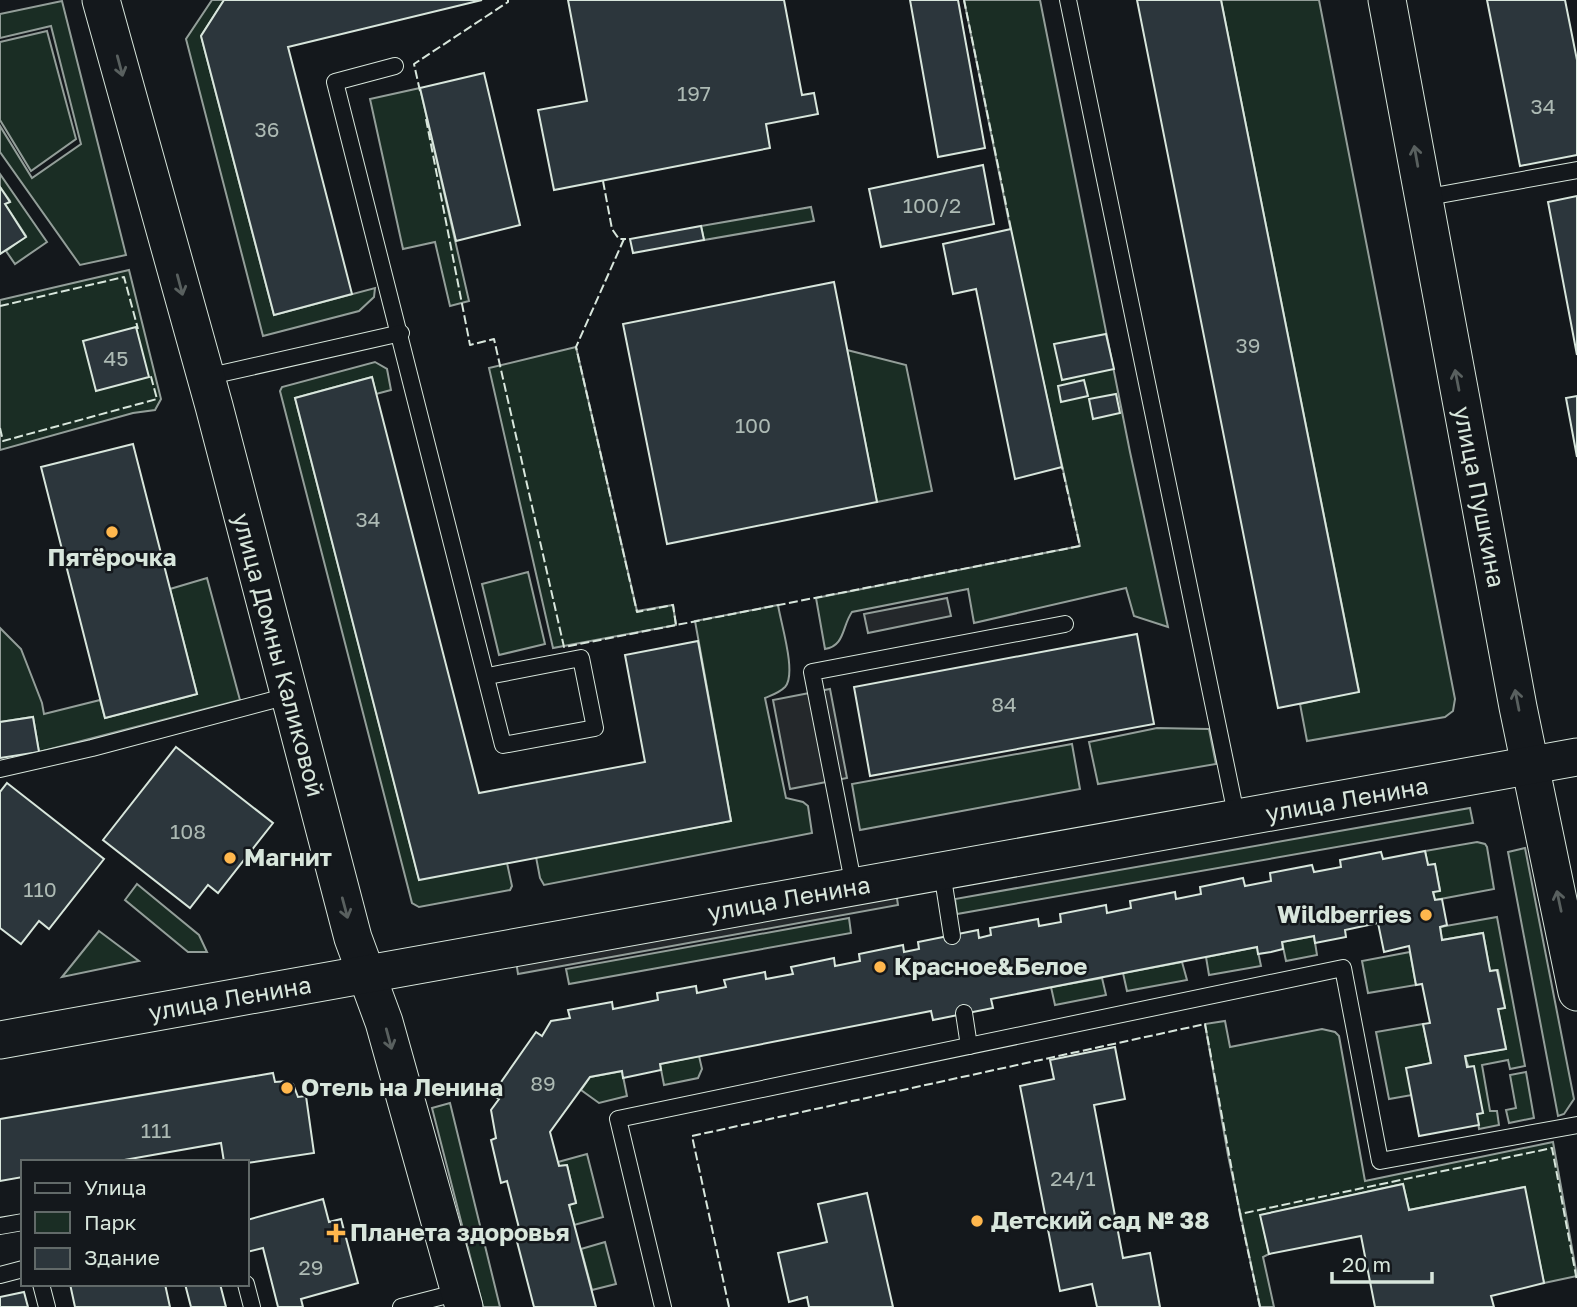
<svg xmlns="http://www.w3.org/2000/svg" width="1577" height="1307" font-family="'Golos Text',sans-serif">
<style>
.green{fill:#1a2d24;stroke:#939e99;stroke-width:2}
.parking{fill:#24282b;stroke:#939e99;stroke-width:2}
.building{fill:#2c363c;stroke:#d8e6dc;stroke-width:2}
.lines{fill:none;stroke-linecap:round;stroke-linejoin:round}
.service-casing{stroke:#d8e6dc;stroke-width:18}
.tertiary-casing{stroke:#d8e6dc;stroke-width:39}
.service{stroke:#14181c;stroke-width:16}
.tertiary{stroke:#14181c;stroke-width:37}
.fence{stroke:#d8e6dc;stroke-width:2;stroke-dasharray:9 3.5;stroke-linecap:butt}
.oneway{stroke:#59605f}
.poi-dot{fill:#ffb74d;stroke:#14181c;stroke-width:2.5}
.labels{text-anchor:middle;stroke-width:5;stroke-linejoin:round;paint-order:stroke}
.number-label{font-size:21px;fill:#adbab4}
.street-label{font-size:24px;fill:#d8e6dc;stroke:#14181c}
.poi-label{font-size:24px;font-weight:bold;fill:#d8e6dc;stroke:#14181c;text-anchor:start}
</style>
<rect width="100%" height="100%" fill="#14181c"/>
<g class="green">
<path d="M 212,0 L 224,0 L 201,36 L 274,315 L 375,288 L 374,297 L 359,311 L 263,336 L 186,39 Z"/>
<path d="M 964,0 L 1040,0 L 1130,452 L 1168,627 L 1134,616 L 1126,588 L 974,623 L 968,589 L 852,612 C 842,626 845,646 825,649 L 816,598 L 1080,546 L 1021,281 Z"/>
<path d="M 1221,0 L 1319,0 L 1455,699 L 1453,711 L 1445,717 L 1307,741 L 1300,704 L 1359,691 Z"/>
<path d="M 62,1 L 126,255 L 80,265 L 0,152 L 0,126 L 32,178 L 81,144 L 51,26 L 0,38 L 0,14 Z"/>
<path d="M 47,31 L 76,139 L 31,171 L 0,120 L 0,42 Z"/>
<path d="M 420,88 L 469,301 L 450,306 L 435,242 L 403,249 L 370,99 Z"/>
<path d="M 0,174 L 47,242 L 15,264 L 6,251 L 26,236 L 5,204 L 10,201 L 0,187 Z"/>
<path d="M 811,207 L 814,221 L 704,240 L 701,226 Z"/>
<path d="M 129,270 L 161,399 L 155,410 L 133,413 L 0,450 L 0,300 Z"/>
<path d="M 576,347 L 637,611 L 673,605 L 676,625 L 553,648 L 489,368 Z"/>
<path d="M 847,350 L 906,365 L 932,491 L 877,502 Z"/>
<path d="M 375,362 L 387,369 L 391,390 L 376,394 L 372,377 L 295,398 L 419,879 L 507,863 L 512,886 L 510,890 L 419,907 L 412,903 L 280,391 L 282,387 Z"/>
<path d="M 528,572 L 545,644 L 499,655 L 482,584 Z"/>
<path d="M 207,578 L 240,700 L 39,752 L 33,717 L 0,722 L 0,628 L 21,649 L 42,703 L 44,714 L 100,700 L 105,718 L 197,694 L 170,589 Z"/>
<path d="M 778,605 C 781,624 797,674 785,687 C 779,693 772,695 765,698 L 786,798 L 803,802 L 808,806 L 812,833 L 544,885 L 540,878 L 536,857 L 731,821 L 695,621 Z"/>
<path d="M 1157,728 L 1209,729 L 1216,764 L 1098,784 L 1089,742 Z"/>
<path d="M 1072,744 L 1080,789 L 860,830 L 852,784 Z"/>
<path d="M 1470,808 L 1473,823 L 957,914 L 955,899 Z"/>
<path d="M 1477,842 L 1485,844 L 1487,847 L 1494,889 L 1435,900 L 1433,892 L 1440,890 L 1435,865 L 1428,865 L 1425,851 Z"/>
<path d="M 1525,848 L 1574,1099 L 1564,1114 L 1558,1116 L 1508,852 Z"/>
<path d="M 137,884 L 199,935 L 207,952 L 188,952 L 125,900 Z"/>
<path d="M 1497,917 L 1525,1066 L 1510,1069 L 1508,1060 L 1482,1065 L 1490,1111 L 1497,1111 L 1499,1125 L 1479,1129 L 1477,1114 L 1483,1113 L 1465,1056 L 1506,1049 L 1498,1009 L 1505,1008 L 1498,970 L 1490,971 L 1483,933 L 1442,940 L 1440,927 Z"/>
<path d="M 849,918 L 851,933 L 569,984 L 566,969 Z"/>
<path d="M 99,931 L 139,961 L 62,977 Z"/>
<path d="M 1314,936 L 1317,955 L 1286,961 L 1282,942 Z"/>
<path d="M 1257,947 L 1261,966 L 1209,975 L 1206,957 Z"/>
<path d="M 1410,952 L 1416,985 L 1368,993 L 1362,961 Z"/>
<path d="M 1182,962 L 1187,980 L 1127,991 L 1123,973 Z"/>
<path d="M 1102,978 L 1106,995 L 1055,1005 L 1051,987 Z"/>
<path d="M 1225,1021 L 1230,1047 L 1322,1029 L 1335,1032 L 1339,1036 L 1365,1181 L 1553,1142 L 1577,1276 L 1544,1283 L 1524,1187 L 1409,1210 L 1403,1184 L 1261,1215 L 1269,1254 L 1263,1257 L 1274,1307 L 1260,1307 L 1228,1155 L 1205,1024 Z"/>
<path d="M 1423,1024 L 1431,1063 L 1407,1068 L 1412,1095 L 1389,1099 L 1376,1032 Z"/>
<path d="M 699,1056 L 702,1069 L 698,1078 L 664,1085 L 660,1064 Z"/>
<path d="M 622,1071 L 627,1096 L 599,1103 L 581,1090 L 590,1077 Z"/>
<path d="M 1526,1072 L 1534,1118 L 1509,1123 L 1506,1110 L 1516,1108 L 1510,1075 Z"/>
<path d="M 450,1103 L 500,1307 L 483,1307 L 432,1108 Z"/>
<path d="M 587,1154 L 603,1217 L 574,1225 L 569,1205 L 576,1202 L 567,1165 L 559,1166 L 558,1162 Z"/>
<path d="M 605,1242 L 616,1284 L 592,1290 L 581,1249 Z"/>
</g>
<g class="parking">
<path d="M 947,598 L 951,616 L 868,633 L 864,614 Z"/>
<path d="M 830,689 L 847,778 L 790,789 L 773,700 Z"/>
<path d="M 896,892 L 898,905 L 518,974 L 516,961 Z"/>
</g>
<g class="building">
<path d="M 224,0 L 482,0 L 288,47 L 352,294 L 274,315 L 201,36 Z"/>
<path d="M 568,0 L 784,0 L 802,95 L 814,93 L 818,114 L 766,124 L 770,148 L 554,190 L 538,110 L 587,101 Z"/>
<path d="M 910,0 L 958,0 L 985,148 L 938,157 Z"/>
<path d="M 1137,0 L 1221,0 L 1359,692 L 1278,708 Z"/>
<path d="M 1487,0 L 1565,0 L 1577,60 L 1577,155 L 1520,166 Z"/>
<path d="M 484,73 L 520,225 L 456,241 L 420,88 Z"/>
<path d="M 983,165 L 994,224 L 881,247 L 869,189 Z"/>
<path d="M 0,187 L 10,202 L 5,204 L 26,237 L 0,254 Z"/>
<path d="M 1577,196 L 1577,355 L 1548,202 Z"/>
<path d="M 701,226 L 704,240 L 633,253 L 630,239 Z"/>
<path d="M 1011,229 L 1062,467 L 1015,479 L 976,289 L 953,294 L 943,244 Z"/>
<path d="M 834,282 L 877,502 L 667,544 L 623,324 Z"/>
<path d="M 136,327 L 149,377 L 96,391 L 83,341 Z"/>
<path d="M 1106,334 L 1114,369 L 1062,380 L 1054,344 Z"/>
<path d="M 372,377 L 479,793 L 645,762 L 625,655 L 698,641 L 731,821 L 419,880 L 295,398 Z"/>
<path d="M 1084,380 L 1088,396 L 1061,402 L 1058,386 Z"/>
<path d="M 1116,394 L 1120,413 L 1093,419 L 1089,399 Z"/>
<path d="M 1577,396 L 1577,457 L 1566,398 Z"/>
<path d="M 133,444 L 197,694 L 105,718 L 41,467 Z"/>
<path d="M 1137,634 L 1154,724 L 870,776 L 854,687 Z"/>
<path d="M 33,717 L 39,752 L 0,758 L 0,722 Z"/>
<path d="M 176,747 L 273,823 L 218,893 L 208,885 L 190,908 L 103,840 Z"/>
<path d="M 7,783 L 104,859 L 49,929 L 39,921 L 21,944 L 0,928 L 0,792 Z"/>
<path d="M 1425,851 L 1428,865 L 1435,864 L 1440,891 L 1433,892 L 1435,900 L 1442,899 L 1447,925 L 1440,927 L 1442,940 L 1483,933 L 1490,971 L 1497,970 L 1505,1008 L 1498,1009 L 1506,1049 L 1465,1056 L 1467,1067 L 1474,1066 L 1483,1113 L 1477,1114 L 1479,1125 L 1419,1136 L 1406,1068 L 1431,1063 L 1423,1024 L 1430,1023 L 1422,984 L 1416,985 L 1409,946 L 1384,952 L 1378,923 L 1345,930 L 1346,937 L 1315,943 L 1314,936 L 1282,942 L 1283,949 L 1271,952 L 1258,954 L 1257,947 L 991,999 L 993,1008 L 933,1020 L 931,1011 L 660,1064 L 661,1070 L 623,1078 L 622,1071 L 590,1077 L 550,1132 L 559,1166 L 567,1165 L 576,1203 L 569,1205 L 596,1307 L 534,1307 L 514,1230 L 519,1228 L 507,1181 L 501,1183 L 491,1140 L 496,1138 L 491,1110 L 499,1099 L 492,1095 L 536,1032 L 542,1036 L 551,1021 L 570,1018 L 568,1010 L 612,1002 L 613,1009 L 658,1000 L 657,993 L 696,986 L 697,993 L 726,987 L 724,980 L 765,972 L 766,979 L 793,974 L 791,967 L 834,958 L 835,966 L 860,961 L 859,954 L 903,945 L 904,952 L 919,949 L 918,942 L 978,930 L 979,938 L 991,935 L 990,928 L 1038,919 L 1039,926 L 1061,922 L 1060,914 L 1106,905 L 1107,913 L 1131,908 L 1130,901 L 1175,892 L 1176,899 L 1201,894 L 1200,887 L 1243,878 L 1245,886 L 1271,881 L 1270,873 L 1312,865 L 1314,872 L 1341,867 L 1340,860 L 1381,852 L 1383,859 Z"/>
<path d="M 1115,1047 L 1125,1099 L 1094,1105 L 1123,1258 L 1150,1253 L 1160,1307 L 1097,1307 L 1092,1284 L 1060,1291 L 1020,1086 L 1054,1079 L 1050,1060 Z"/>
<path d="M 273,1073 L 275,1082 L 288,1081 L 293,1084 L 298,1097 L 306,1096 L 314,1153 L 247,1163 L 224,1162 L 221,1143 L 113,1162 L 23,1162 L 23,1177 L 0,1181 L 0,1119 Z"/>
<path d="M 1403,1184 L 1409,1210 L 1525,1187 L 1544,1283 L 1491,1296 L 1494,1307 L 1375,1307 L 1361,1236 L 1269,1254 L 1260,1215 Z"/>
<path d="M 867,1193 L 893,1307 L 809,1307 L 807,1297 L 789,1302 L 778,1253 L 827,1242 L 818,1204 Z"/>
<path d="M 323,1199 L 329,1222 L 341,1219 L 358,1283 L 301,1299 L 303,1307 L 278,1307 L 263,1248 L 247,1252 L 247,1220 Z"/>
<path d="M 70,1284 L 165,1284 L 170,1307 L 75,1307 Z"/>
<path d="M 185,1284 L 220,1284 L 226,1307 L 191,1307 Z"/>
<path d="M 24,1292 L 28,1307 L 0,1307 L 0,1297 Z"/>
</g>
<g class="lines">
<g class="service-casing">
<g id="service">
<path d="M 1068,0 L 1237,819"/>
<path d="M 395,66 L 335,82 L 503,745 L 595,728 L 581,658 L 488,676"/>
<path d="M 1423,198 L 1577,170"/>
<path d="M 206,377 L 401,333"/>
<path d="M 0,769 L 92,748 L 288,696"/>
<path d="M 942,872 L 952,936"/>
<path d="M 854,887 L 812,672 L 1065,624"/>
<path d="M 964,1013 L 969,1046"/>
<path d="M 0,1226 L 23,1222"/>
<path d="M 0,1275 L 23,1269"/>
<path d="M 41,1284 L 47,1307"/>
<path d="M 246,1284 L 252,1307"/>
<path d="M 401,1307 L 459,1292"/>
<path d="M 663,1307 L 618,1119 L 1343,968 L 1380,1161 L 1577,1125"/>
</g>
</g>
<g class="tertiary-casing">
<g id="tertiary">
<path d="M 101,0 L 214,406 L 353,938 L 384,1022 L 464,1307"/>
<path d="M 1387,0 L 1518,707 L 1577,992"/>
<path d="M 0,1040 L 1577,757"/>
</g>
</g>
<use href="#service" class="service"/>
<use href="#tertiary" class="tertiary"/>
<g class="fence">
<path d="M 964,0 L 1011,229"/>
<path d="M 420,91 L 414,64 L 508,2 L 508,0"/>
<path d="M 426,119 L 470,345 L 494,339 L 564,647 L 1080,546 L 1062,467"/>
<path d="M 603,181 L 612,229 L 619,239 L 626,239"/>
<path d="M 624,239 L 576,347 L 637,612 L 673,605 L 676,625"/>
<path d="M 0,306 L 124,277 L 138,329"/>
<path d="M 0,428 L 3,441 L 157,399 L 150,373"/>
<path d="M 729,1307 L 692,1136 L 1205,1024 L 1240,1214"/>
<path d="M 1260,1307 L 1240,1214 L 1552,1148 L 1577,1281"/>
</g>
</g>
<defs><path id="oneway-shaft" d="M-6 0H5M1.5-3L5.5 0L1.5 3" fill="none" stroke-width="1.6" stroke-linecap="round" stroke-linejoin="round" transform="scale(1.75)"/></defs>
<g class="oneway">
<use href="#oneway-shaft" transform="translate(120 66) rotate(75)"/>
<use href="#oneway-shaft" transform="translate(1416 156) rotate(-100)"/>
<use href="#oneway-shaft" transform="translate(180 285) rotate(75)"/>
<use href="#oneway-shaft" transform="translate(1457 380) rotate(-101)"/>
<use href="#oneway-shaft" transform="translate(1517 700) rotate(-101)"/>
<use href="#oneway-shaft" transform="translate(1559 901) rotate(-102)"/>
<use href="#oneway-shaft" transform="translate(345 908) rotate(75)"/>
<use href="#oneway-shaft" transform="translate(389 1039) rotate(75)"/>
</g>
<g class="poi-dot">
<circle cx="112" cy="532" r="7"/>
<circle cx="230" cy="858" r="7"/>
<circle cx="1426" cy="915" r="7"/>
<circle cx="880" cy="967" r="7"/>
<circle cx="287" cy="1088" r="7"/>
<circle cx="977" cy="1221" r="7"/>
<path d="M332.5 1222.5h7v7h7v7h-7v7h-7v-7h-7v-7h7z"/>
</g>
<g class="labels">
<g class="number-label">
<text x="694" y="101">197</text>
<text x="1543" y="114">34</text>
<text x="267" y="137">36</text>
<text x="932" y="213">100/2</text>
<text x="1248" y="353">39</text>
<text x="116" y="366">45</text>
<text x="753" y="433">100</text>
<text x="368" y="527">34</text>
<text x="1004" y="712">84</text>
<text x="188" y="839">108</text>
<text x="40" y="897">110</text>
<text x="543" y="1091">89</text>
<text x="156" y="1138">111</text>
<text x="1073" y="1186">24/1</text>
<text x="311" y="1275">29</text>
</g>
<g class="street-label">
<text transform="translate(1479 497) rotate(79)" y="8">улица Пушкина</text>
<text transform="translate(278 655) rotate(75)" y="8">улица Домны Каликовой</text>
<text transform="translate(1347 800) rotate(-10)" y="8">улица Ленина</text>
<text transform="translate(789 899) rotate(-10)" y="8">улица Ленина</text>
<text transform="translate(230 999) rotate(-10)" y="8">улица Ленина</text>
</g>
<g class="poi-label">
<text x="112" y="566" text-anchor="middle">Пятёрочка</text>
<text x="244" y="866">Магнит</text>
<text x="1412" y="923" text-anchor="end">Wildberries</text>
<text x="894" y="975">Красное&amp;Белое</text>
<text x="301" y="1096">Отель на Ленина</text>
<text x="991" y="1229">Детский сад № 38</text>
<text x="350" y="1241">Планета здоровья</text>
</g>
</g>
<rect x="21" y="1160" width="228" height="126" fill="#14181c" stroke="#626a69" stroke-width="2"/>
<rect x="35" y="1183" width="35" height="10" fill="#14181c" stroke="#626a69" stroke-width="2"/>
<text x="84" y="1195" font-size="21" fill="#d8e6dc">Улица</text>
<rect x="35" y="1212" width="35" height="21" fill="#1a2d24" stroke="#626a69" stroke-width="2"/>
<text x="84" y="1230" font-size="21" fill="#d8e6dc">Парк</text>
<rect x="35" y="1248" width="35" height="21" fill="#2c363c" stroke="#626a69" stroke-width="2"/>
<text x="84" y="1265" font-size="21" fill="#d8e6dc">Здание</text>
<path d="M1332 1272v10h100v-10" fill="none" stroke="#d8e6dc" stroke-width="3.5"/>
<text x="1342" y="1272" font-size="21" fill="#d8e6dc" stroke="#14181c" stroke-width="5" paint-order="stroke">20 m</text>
</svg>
